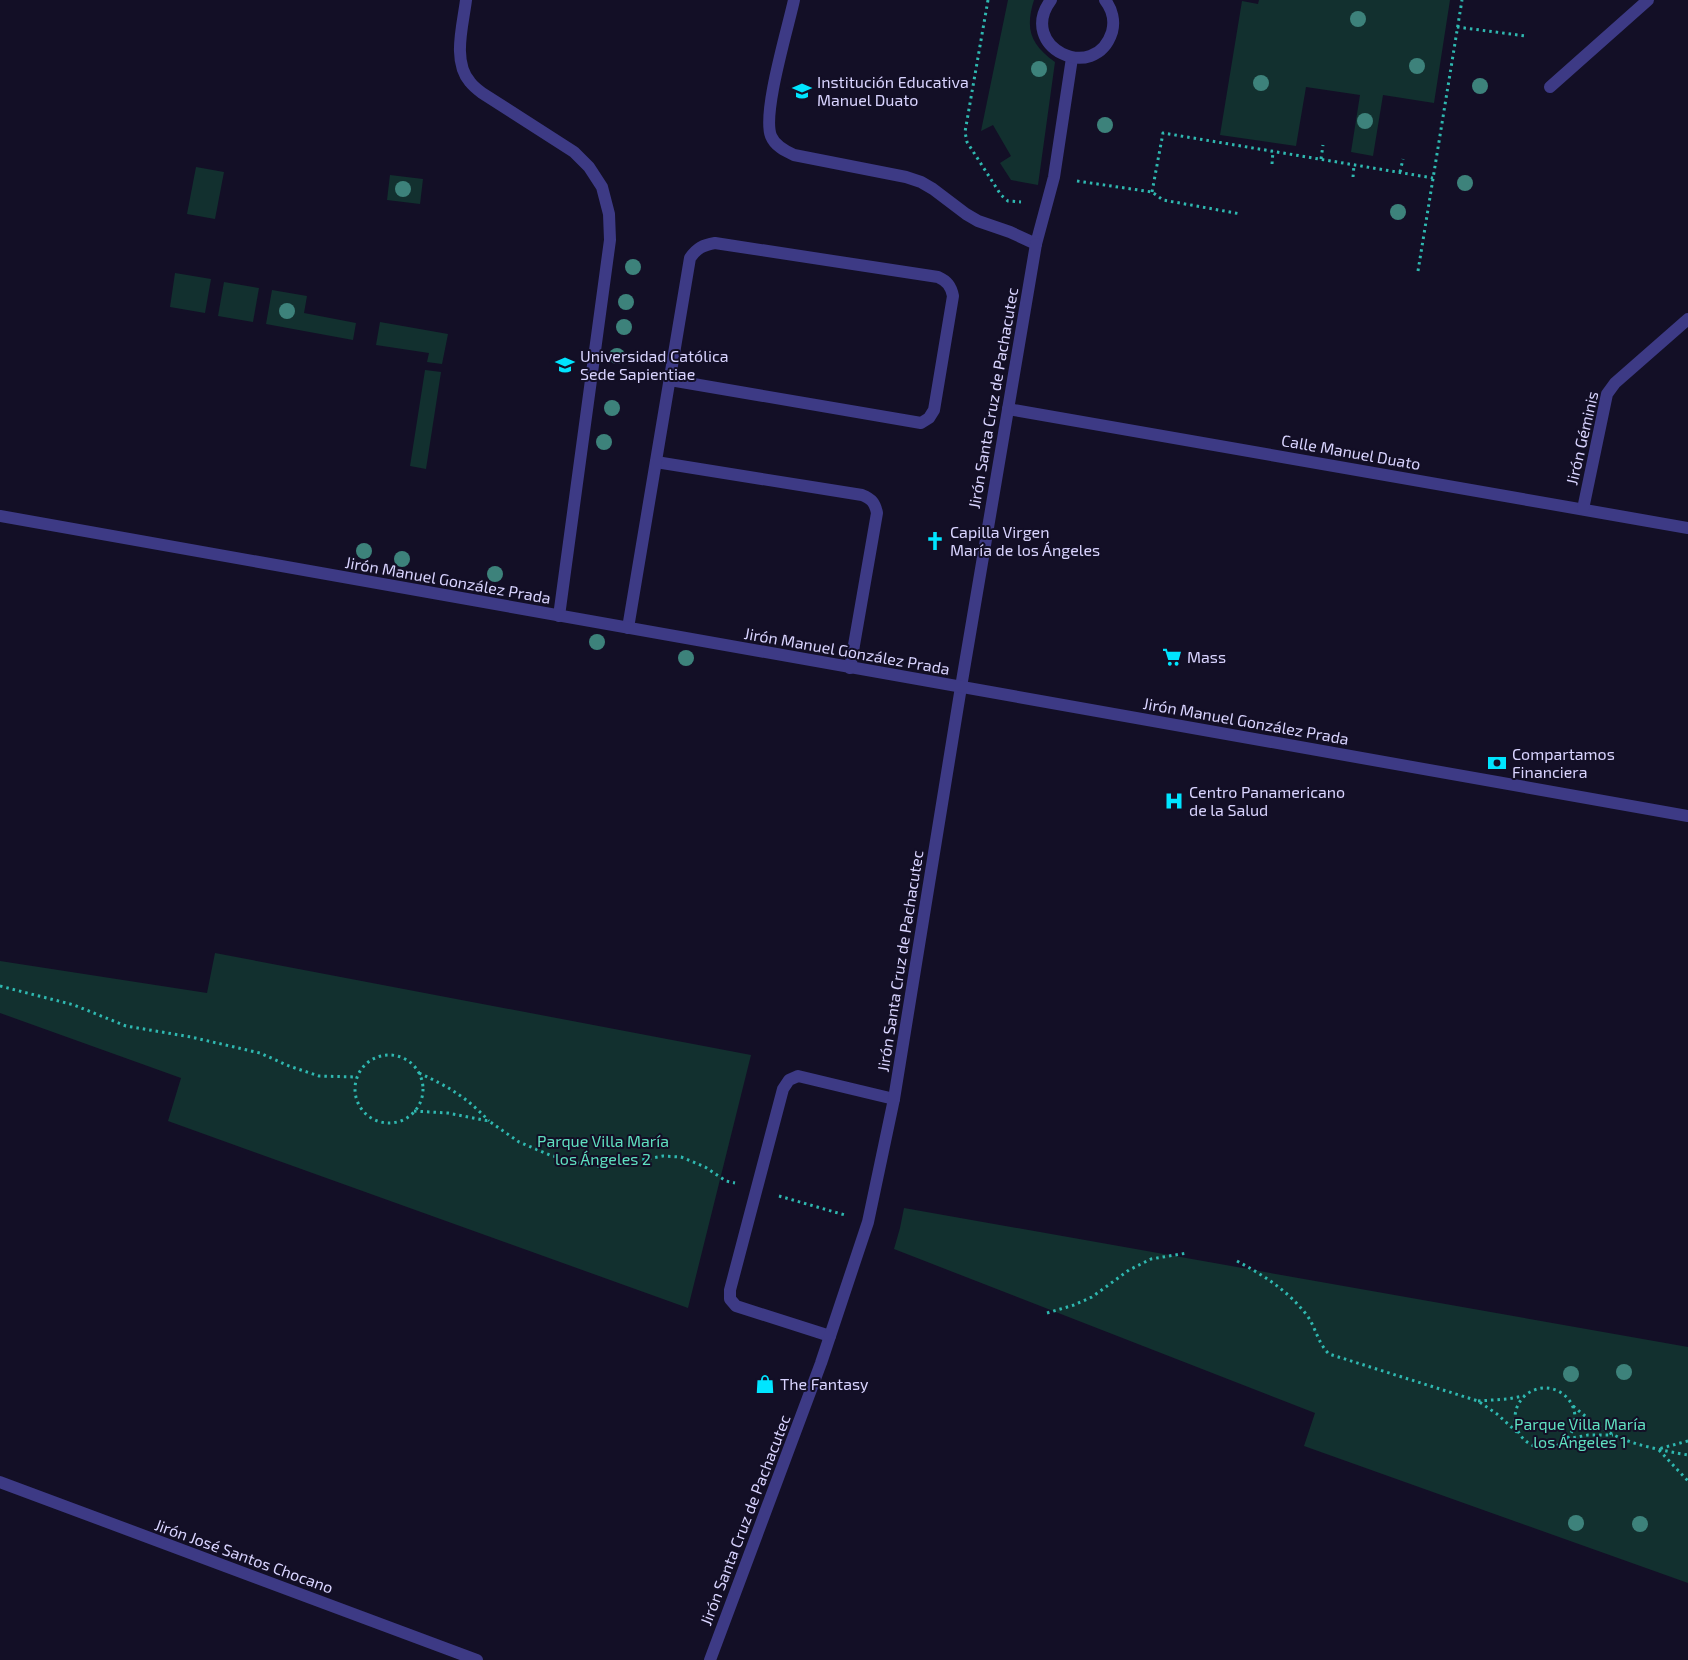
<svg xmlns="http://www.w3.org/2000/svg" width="1688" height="1660" font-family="'Exo 2',sans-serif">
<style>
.green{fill:#12302f}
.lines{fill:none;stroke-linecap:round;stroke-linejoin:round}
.path{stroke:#2fb8b0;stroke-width:3;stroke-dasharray:2.5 4;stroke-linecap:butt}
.service{stroke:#3d3a85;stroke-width:12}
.minor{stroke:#3d3a85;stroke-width:12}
.tertiary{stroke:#3d3a85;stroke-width:12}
.tree{fill:#3d827b}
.labels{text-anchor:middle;stroke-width:4;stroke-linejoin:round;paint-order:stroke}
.poi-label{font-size:16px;fill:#d9d4ff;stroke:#130f26;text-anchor:start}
.street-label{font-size:16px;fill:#d9d4ff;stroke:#130f26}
.park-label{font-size:16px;fill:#5fe0c0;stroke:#130f26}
</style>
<rect width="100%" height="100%" fill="#130f26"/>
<g class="green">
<path d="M 1008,0 L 1034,0 C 1025,29 1030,44 1055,62 L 1038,185 L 1011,180 L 1000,163 L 1011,156 L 993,125 L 981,131 Z"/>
<path d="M 1259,0 L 1450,0 L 1434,103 L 1383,95 L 1373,156 L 1351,152 L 1360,95 L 1306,87 L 1296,146 L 1220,135 L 1242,1 L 1258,4 Z"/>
<path d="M 196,167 L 224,172 L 215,219 L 187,214 Z"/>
<path d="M 390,175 L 423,179 L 420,204 L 387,200 Z"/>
<path d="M 175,273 L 211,279 L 205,313 L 170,307 Z"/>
<path d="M 224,282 L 259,288 L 253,322 L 218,316 Z"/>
<path d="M 272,290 L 307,296 L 304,313 L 356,323 L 353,340 L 266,324 Z"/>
<path d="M 380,322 L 448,334 L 442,364 L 427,362 L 429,353 L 376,345 Z"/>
<path d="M 425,370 L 441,372 L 426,469 L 410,466 Z"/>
<path d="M 215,953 L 751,1055 L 688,1308 L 168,1121 L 181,1078 L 0,1013 L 0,961 L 207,993 Z"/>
<path d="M 904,1208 L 1688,1347 L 1688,1583 L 1304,1446 L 1315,1413 L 894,1249 L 900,1228 Z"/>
</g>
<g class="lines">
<g class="path">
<path d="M 988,0 L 965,132 L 967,142 L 1001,195 L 1008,201 L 1021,202"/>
<path d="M 1457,27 L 1526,36"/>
<path d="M 1321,159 L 1323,145"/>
<path d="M 1272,164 L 1273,151"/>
<path d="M 1400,172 L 1403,159"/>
<path d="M 1353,177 L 1354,165"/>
<path d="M 1077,181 L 1152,192 L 1163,200 L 1241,214"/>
<path d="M 1152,192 L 1163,133 L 1433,178"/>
<path d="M 1418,271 L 1462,0"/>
<path d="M 0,986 L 74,1005 L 126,1026 L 191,1037 L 260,1053 L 289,1066 L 319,1076 L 357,1077"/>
<circle cx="389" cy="1089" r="34"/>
<path d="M 419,1073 C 449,1087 465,1096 489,1121"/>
<path d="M 414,1111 L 448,1113 L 489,1121 L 519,1142 L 550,1155 L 578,1163 L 603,1167 L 663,1156 L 681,1157 L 705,1167 L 726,1181 L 735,1183"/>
<path d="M 779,1196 L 845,1215"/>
<path d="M 1237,1261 C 1263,1275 1287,1290 1306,1314 C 1316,1327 1317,1342 1329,1354 L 1478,1401 L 1497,1414 L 1519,1434"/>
<path d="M 1047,1313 L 1074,1305 L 1092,1297 L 1129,1270 L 1151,1259 L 1187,1253"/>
<circle cx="1545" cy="1418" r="30"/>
<path d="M 1478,1401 L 1507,1399 L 1524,1396"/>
<path d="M 1573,1406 C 1586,1417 1597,1426 1612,1434 C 1632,1445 1665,1451 1688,1455"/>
<path d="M 1567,1439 L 1588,1435 L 1613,1435"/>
<path d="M 1688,1441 L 1658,1449 L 1688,1481"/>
</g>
<g class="service">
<path d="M 466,0 C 463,25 452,61 470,82 C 473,86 478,90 482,93 L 574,152 L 589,167 L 602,187 L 609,214 L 610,240 L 559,616"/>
<path d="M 794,0 C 788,28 762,113 771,136 C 775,146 785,151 794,155 L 906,177 L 921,182 L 933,189 L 966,214 L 978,221 L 1010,232 L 1036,244 L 1054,177 L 1072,58"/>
<path d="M 1051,0 C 1016,47 1095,85 1112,32 C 1115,21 1112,9 1105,0"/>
<path d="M 656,462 L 862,495 C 872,499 875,503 877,513 L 850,668"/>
<path d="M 628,628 L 690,258 C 697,248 703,245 715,243 L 938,277 C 947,281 951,286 953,296 L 934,410 L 929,418 L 921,423 L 670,380"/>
<path d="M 830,1336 L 736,1306 L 730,1299 L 730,1290 L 783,1089 L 789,1080 L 798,1076 L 894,1099"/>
</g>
<g class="minor">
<path d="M 1550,87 L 1648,0"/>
<path d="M 1008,409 L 1688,528"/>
<path d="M 1583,509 L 1607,394 L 1615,383 L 1688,319"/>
<path d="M 0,1482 L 477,1660"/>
<path d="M 710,1660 L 821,1363 L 868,1222 L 894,1099 L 961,687 L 1036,244"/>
</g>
<path class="tertiary" d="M 0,516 L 1688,816"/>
</g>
<g class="tree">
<circle cx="1358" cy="19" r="8"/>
<circle cx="1417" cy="66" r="8"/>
<circle cx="1039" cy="69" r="8"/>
<circle cx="1261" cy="83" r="8"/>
<circle cx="1480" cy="86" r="8"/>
<circle cx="1365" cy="121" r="8"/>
<circle cx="1105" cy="125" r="8"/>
<circle cx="1465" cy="183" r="8"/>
<circle cx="403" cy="189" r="8"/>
<circle cx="1398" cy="212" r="8"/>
<circle cx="633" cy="267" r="8"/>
<circle cx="626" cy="302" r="8"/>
<circle cx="287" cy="311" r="8"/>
<circle cx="624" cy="327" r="8"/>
<circle cx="617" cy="356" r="8"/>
<circle cx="612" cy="408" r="8"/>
<circle cx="604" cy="442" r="8"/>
<circle cx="364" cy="551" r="8"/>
<circle cx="402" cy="559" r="8"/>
<circle cx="495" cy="574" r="8"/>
<circle cx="597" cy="642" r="8"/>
<circle cx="686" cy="658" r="8"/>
<circle cx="1624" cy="1372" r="8"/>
<circle cx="1571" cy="1374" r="8"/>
<circle cx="1576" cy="1523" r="8"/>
<circle cx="1640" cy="1524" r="8"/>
</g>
<defs>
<g id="school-bare" transform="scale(1.5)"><path d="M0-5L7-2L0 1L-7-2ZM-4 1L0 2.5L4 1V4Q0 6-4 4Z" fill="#00e5ff" stroke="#130f26" stroke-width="2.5" paint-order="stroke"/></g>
<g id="university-bare" transform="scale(1.5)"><path d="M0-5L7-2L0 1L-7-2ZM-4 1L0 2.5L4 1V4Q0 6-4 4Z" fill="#00e5ff" stroke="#130f26" stroke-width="2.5" paint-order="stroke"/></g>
<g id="church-bare" transform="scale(1.5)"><path d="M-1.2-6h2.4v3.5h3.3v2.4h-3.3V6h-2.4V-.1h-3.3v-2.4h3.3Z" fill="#00e5ff" stroke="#130f26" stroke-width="2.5" paint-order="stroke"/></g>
<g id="supermarket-bare" transform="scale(1.5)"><path d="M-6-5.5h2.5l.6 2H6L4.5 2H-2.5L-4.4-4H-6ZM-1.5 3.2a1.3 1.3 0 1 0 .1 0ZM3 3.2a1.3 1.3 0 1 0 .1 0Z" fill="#00e5ff" stroke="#130f26" stroke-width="2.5" paint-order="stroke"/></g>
<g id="bank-bare" transform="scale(1.5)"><path d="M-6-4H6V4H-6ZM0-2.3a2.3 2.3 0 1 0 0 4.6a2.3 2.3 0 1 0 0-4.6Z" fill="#00e5ff" stroke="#130f26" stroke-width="2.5" paint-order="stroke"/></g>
<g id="hospital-bare" transform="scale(1.5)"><path d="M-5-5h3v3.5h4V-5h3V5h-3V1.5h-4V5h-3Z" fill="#00e5ff" stroke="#130f26" stroke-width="2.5" paint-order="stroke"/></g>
<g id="shop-bare" transform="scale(1.5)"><path d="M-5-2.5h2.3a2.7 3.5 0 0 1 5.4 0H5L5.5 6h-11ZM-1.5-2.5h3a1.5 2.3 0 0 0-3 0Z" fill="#00e5ff" stroke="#130f26" stroke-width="2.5" paint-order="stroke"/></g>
</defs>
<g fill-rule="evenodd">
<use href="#school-bare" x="802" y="91"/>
<use href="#university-bare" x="565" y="365"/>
<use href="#church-bare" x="935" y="541"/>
<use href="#supermarket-bare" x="1172" y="657"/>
<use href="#bank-bare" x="1497" y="763"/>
<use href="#hospital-bare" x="1174" y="801"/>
<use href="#shop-bare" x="765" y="1384"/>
</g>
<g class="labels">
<g class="poi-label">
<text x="817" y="88">Institución Educativa<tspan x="817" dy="18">Manuel Duato</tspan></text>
<text x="580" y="362">Universidad Católica<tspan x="580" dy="18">Sede Sapientiae</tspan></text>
<text x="950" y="538">Capilla Virgen<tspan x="950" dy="18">María de los Ángeles</tspan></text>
<text x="1187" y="663">Mass</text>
<text x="1512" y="760">Compartamos<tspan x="1512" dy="18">Financiera</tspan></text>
<text x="1189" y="798">Centro Panamericano<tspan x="1189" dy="18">de la Salud</tspan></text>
<text x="780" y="1390">The Fantasy</text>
</g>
<g class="street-label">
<text transform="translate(993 398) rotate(-80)" y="6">Jirón Santa Cruz de Pachacutec</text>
<text transform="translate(1582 438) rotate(-77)" y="6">Jirón Géminis</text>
<text transform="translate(1351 452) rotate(10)" y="6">Calle Manuel Duato</text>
<text transform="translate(448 580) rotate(10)" y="6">Jirón Manuel González Prada</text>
<text transform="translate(847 651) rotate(10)" y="6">Jirón Manuel González Prada</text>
<text transform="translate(1246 721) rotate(10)" y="6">Jirón Manuel González Prada</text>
<text transform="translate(900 961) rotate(-81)" y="6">Jirón Santa Cruz de Pachacutec</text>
<text transform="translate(745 1520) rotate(-69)" y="6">Jirón Santa Cruz de Pachacutec</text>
<text transform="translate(244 1556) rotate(20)" y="6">Jirón José Santos Chocano</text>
</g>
<g class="park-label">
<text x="603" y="1147">Parque Villa María<tspan x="603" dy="18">los Ángeles 2</tspan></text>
<text x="1580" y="1430">Parque Villa María<tspan x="1580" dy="18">los Ángeles 1</tspan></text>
</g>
</g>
</svg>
